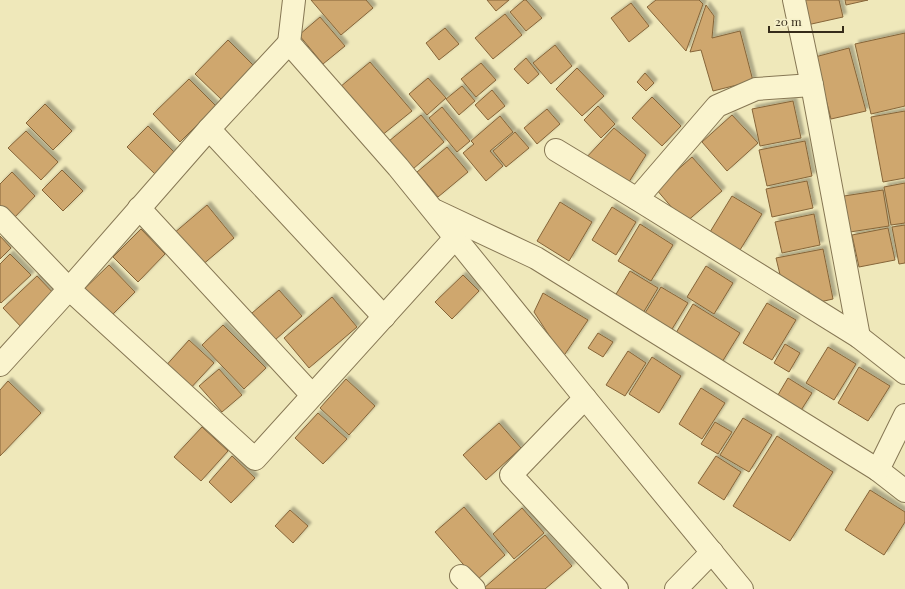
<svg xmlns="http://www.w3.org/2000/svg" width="905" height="589" font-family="'Playfair Display',serif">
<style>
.building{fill:#cfa76e;stroke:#866539;filter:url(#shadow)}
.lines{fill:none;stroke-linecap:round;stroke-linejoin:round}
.minor-casing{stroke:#867754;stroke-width:24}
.minor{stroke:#faf4ce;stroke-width:22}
</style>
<defs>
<filter id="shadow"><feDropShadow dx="3.5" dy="-3.5" stdDeviation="1" flood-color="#0004"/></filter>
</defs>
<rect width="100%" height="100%" fill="#efe8ba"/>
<g class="building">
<path d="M 311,0 L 366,0 L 373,8 L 341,35 Z"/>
<path d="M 487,0 L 509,0 L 496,11 Z"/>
<path d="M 524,0 L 526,0 L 542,18 L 526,31 L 510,12 Z"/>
<path d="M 656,0 L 699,0 L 703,4 L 686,51 L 647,7 Z"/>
<path d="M 801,0 L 839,0 L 843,17 L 807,25 Z"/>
<path d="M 845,0 L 868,0 L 846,5 Z"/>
<path d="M 631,3 L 649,26 L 629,42 L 611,18 Z"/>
<path d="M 706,5 L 714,16 L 712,38 L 740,31 L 753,81 L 713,91 L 701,50 L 690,52 Z"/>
<path d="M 505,14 L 522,35 L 493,59 L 475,38 Z"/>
<path d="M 320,17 L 345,46 L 323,64 L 299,35 Z"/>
<path d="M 445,28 L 459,44 L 439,60 L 426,43 Z"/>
<path d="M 905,33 L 905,106 L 871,114 L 855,44 Z"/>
<path d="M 228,40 L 255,67 L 222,100 L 195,74 Z"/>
<path d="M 555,45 L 572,66 L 551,84 L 533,63 Z"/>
<path d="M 849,48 L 866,111 L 831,119 L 815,57 Z"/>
<path d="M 526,58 L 539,74 L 528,84 L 514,69 Z"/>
<path d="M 370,62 L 412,111 L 381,136 L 340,87 Z"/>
<path d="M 481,63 L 496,80 L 476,97 L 461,79 Z"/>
<path d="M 577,68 L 604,96 L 582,116 L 556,89 Z"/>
<path d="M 645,73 L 654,83 L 646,91 L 637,82 Z"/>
<path d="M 428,78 L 446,98 L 427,115 L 409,94 Z"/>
<path d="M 189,79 L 216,106 L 180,142 L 153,114 Z"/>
<path d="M 462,86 L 475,101 L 459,115 L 446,99 Z"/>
<path d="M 492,90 L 505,106 L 488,120 L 475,105 Z"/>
<path d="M 652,97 L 681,126 L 662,146 L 632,118 Z"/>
<path d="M 793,101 L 801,138 L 760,146 L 752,109 Z"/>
<path d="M 45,104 L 72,131 L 53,150 L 26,123 Z"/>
<path d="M 598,106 L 615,124 L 601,138 L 584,120 Z"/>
<path d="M 442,107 L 470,141 L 457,152 L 429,118 Z"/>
<path d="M 547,109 L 560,124 L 537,144 L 524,128 Z"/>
<path d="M 905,111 L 905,178 L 883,182 L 871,117 Z"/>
<path d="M 421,115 L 444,142 L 413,169 L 389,141 Z"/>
<path d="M 732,115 L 758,143 L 727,171 L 702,142 Z"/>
<path d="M 500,116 L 513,132 L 490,151 L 503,166 L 486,181 L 463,153 L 474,144 L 471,141 Z"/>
<path d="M 148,126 L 176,154 L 156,175 L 127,147 Z"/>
<path d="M 614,128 L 646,155 L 627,185 L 584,160 Z"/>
<path d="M 26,131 L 58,162 L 41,180 L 8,148 Z"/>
<path d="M 515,132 L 529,148 L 506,167 L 493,151 Z"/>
<path d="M 805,141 L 812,176 L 767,186 L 759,150 Z"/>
<path d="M 447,147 L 468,172 L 438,197 L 417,172 Z"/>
<path d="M 692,157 L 722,191 L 685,223 L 656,189 Z"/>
<path d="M 62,170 L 83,191 L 63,211 L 42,190 Z"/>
<path d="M 12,172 L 35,196 L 13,219 L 0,206 L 0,184 Z"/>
<path d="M 807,181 L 813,208 L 772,217 L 766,189 Z"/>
<path d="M 905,183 L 905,223 L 891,225 L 884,187 Z"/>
<path d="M 883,190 L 889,226 L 850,232 L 844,196 Z"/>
<path d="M 732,196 L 762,214 L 740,250 L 710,232 Z"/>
<path d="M 560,202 L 592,222 L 569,261 L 537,241 Z"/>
<path d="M 207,205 L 234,238 L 201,266 L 173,234 Z"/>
<path d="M 612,207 L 636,222 L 616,255 L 592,240 Z"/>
<path d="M 814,214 L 820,245 L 782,253 L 775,222 Z"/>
<path d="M 640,224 L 673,245 L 651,281 L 618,261 Z"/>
<path d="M 905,225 L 905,263 L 899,264 L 892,227 Z"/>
<path d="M 888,228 L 895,260 L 859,267 L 852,235 Z"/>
<path d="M 141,229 L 165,254 L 138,282 L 113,257 Z"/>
<path d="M 0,236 L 11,248 L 0,259 Z"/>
<path d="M 823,249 L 833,299 L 811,304 L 809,291 L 795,294 L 792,282 L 782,283 L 776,258 Z"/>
<path d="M 10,254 L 31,275 L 1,303 L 0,302 L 0,264 Z"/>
<path d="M 109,265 L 135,292 L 105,322 L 78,295 Z"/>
<path d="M 706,266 L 733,283 L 714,314 L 687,297 Z"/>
<path d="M 630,271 L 658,288 L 640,318 L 612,301 Z"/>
<path d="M 463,275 L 479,291 L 452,319 L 435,302 Z"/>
<path d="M 37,276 L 58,298 L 25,331 L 3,308 Z"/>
<path d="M 661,287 L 688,303 L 669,334 L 642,318 Z"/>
<path d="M 279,290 L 302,316 L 275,340 L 252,313 Z"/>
<path d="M 543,293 L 588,320 L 563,357 L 534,312 Z"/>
<path d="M 332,297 L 357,327 L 309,368 L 284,338 Z"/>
<path d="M 767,303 L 796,320 L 772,360 L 743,343 Z"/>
<path d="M 693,304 L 740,333 L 719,367 L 673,338 Z"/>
<path d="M 223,325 L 266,368 L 244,389 L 202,345 Z"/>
<path d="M 598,333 L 613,342 L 603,357 L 588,348 Z"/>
<path d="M 189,340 L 214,363 L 187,392 L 163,369 Z"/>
<path d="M 785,344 L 800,353 L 789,372 L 774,363 Z"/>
<path d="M 828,347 L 856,364 L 834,400 L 806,383 Z"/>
<path d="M 628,351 L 646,363 L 625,396 L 606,385 Z"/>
<path d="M 652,357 L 681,376 L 659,413 L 629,394 Z"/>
<path d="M 859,367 L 890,386 L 868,421 L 838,403 Z"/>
<path d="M 219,369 L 242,395 L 222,412 L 199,386 Z"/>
<path d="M 788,378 L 812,393 L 798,415 L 775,400 Z"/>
<path d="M 346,379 L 375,406 L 349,435 L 320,408 Z"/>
<path d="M 8,381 L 41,413 L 0,456 L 0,390 Z"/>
<path d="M 701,388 L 725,403 L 702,439 L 679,424 Z"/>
<path d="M 318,413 L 347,439 L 323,464 L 295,438 Z"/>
<path d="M 743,418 L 772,435 L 749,472 L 720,455 Z"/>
<path d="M 715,422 L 732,432 L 718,454 L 701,444 Z"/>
<path d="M 499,423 L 521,448 L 486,480 L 463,455 Z"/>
<path d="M 202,427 L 228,451 L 201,481 L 174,457 Z"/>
<path d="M 777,436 L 833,472 L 790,541 L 733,506 Z"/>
<path d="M 232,456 L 255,478 L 231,503 L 209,482 Z"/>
<path d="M 716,456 L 741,472 L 724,500 L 698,483 Z"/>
<path d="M 870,490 L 905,512 L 905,522 L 884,555 L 845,530 Z"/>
<path d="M 464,507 L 505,555 L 477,580 L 435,532 Z"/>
<path d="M 522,508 L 544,533 L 514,559 L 493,534 Z"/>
<path d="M 290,510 L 308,526 L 293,543 L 275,526 Z"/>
<path d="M 545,535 L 572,566 L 545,589 L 485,589 L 484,588 Z"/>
</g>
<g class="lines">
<g class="minor-casing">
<g id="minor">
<path d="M 294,0 L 289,43 L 398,167 L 585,398 L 742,589"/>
<path d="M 794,0 L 812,85 L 859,337"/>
<path d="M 209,129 L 384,317"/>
<path d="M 556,150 L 637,199 L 859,337 L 905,373"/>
<path d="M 637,199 L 717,106 L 756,89 L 812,85"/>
<path d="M 139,208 L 312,395"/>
<path d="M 436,211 L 536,258 L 878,470 L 905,491"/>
<path d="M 0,217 L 69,289 L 255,459 L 455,238"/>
<path d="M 0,365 L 69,289 L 209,129 L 289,43"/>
<path d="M 585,398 L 511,475 L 617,589"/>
<path d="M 878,470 L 905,415"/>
<path d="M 461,576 L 474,589"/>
<path d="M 676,589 L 712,552"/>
</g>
</g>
<use href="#minor" class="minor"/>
</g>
<path d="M769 26v6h74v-6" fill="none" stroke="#352b1a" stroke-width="2"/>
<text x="775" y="26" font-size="12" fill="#352b1a" stroke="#f6f1ca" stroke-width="3" paint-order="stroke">20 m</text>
</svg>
